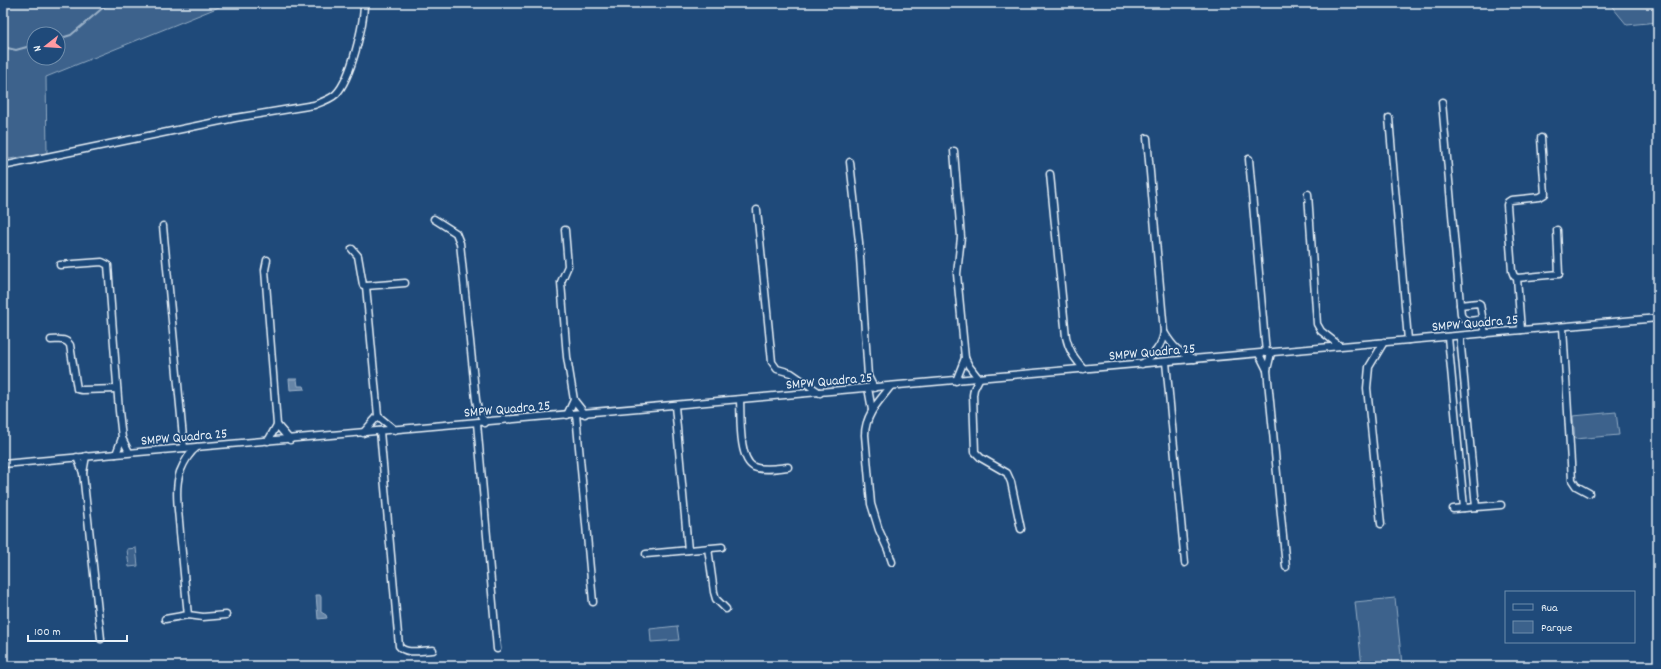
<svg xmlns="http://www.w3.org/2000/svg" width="1661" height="669" font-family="Dekko,sans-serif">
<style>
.green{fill:#3c628c;stroke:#92aac2;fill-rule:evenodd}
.water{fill:#6685a7;stroke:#9ab0c7}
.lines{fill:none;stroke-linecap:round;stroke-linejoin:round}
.stream{stroke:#9ab0c7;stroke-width:2}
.minor-casing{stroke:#e8f1f8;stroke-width:9}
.minor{stroke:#1f4a7a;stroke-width:6}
.labels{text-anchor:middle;stroke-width:3.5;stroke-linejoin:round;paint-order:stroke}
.street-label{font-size:14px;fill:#e8f1f8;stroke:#1f4a7a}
</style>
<rect width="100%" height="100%" fill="#1f4a7a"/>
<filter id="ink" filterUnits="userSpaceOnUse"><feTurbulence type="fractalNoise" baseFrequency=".025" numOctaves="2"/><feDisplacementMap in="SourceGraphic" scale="8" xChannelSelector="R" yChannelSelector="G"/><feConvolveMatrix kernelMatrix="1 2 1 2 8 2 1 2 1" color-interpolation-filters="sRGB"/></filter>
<g filter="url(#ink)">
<g class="green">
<path d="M 3,3 L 229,3 L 46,77 L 47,153 L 3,160 ZM 34,34 L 58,34 L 58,58 L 34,58 Z"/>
<path d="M 1609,3 L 1658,3 L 1658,22 L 1627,25 Z"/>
<path d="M 1616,412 L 1619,435 L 1575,439 L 1573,416 Z"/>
<path d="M 136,548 L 138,566 L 129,567 L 127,549 Z"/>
<path d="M 1395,598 L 1402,664 L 1362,666 L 1355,602 Z"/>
<path d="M 677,626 L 679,640 L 651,642 L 650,629 Z"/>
</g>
<g class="water">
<path d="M 289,379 L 297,379 L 298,386 L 304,386 L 305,389 L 290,390 Z"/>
<path d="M 316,595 L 320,595 L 321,597 L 321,612 L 326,615 L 327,618 L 318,619 Z"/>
</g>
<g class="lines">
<g class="stream">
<path d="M 58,39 L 71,35 L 105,6 L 124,3"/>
<path d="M 3,47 L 16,50 L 34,45"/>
</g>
<g class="minor-casing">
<g id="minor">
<path d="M 1442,102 L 1461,315 C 1465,324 1474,320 1483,319"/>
<path d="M 1389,118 L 1408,340"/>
<path d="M 954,151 L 961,237 L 957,274 L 965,358 L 956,381"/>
<path d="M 1249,159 L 1266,353"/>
<path d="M 850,162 L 859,242 L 868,376 L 874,388"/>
<path d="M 3,166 L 235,118 L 314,105 C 322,102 331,99 336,94 C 351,79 364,24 364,3"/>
<path d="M 1050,174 L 1066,337 C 1069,351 1075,359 1084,369"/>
<path d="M 1308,194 L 1317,324 L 1321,331 L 1340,346"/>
<path d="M 757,210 L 772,362 L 777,369 L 791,373 L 820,393"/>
<path d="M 434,219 L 456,233 L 460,243 L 476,400 L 478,410 L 485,423"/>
<path d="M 163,226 L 184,448"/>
<path d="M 565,230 L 568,266 L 561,282 L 567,357 L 574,400 L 585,414"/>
<path d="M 352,249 L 358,256 L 363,285 L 366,286 L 405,283"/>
<path d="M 267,260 L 265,270 L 277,425 L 268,441"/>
<path d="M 60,265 L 102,262 L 108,265 L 119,411 L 122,438 L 129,452"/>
<path d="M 1517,278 L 1559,274 L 1557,230"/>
<path d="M 366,286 L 378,416 L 395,430"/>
<path d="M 1460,305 L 1478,303 L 1480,304 L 1485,334"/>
<path d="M 1563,327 L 1572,480 L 1576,486 L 1589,493"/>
<path d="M 1521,330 L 1517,278 L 1514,276 L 1512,271 L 1507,205 L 1508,202 L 1511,200 L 1540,197 L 1545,194 L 1541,138"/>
<path d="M 1164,332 C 1173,347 1178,352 1194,359"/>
<path d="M 1460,336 L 1476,507"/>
<path d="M 1448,337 L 1464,508"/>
<path d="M 51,340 C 59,340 65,338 70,345 L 77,389 L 82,390 L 117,389"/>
<path d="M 1271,353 L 1267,370 L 1286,567"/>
<path d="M 1259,354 L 1267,370"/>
<path d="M 965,358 L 969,366 L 979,379 L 974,389 L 973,395 L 975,452 L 981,458 L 1007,473 L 1011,482 L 1021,529"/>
<path d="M 1166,362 L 1185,563"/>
<path d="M 1142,364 C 1153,355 1162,347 1164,332 L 1147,138"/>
<path d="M 891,386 C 879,401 865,415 865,435 L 871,504 L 879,530 L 888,550 L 892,562"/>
<path d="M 868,388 L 872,410"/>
<path d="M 740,400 C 741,416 738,459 754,467 C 764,471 778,468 788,467"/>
<path d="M 675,406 L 688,550"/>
<path d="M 576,414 L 593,602"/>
<path d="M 567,415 L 574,400"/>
<path d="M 477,423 L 497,649"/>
<path d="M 277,425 L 290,440"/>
<path d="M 380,431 L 399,646 C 406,655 422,650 433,650"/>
<path d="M 363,433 L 378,416"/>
<path d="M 116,454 L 122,438"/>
<path d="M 77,457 L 83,473 L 101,639"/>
<path d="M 3,464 L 1658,318"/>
<path d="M 83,473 L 86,456"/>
<path d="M 1453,509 L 1501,505"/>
<path d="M 1381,524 L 1367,388 L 1369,367 L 1384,342"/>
<path d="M 708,548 L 714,592 L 716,599 L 726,609"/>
<path d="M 646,554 L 722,547"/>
<path d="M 188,615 C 185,588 183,560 180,533 C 179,514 174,490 180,472 C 184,462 189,453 197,447"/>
<path d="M 165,619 L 188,615 L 203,617 L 226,615"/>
</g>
</g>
<use href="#minor" class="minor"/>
</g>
</g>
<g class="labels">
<g class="street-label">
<text transform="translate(1475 322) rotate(-5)" y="5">SMPW Quadra 25</text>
<text transform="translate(1152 351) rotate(-5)" y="5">SMPW Quadra 25</text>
<text transform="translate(829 380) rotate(-5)" y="5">SMPW Quadra 25</text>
<text transform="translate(507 408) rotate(-5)" y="5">SMPW Quadra 25</text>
<text transform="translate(184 436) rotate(-5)" y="5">SMPW Quadra 25</text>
</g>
</g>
<rect width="1661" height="669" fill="none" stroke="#1f4a7a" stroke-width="16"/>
<rect x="8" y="8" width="1645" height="653" fill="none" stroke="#e8f1f8" stroke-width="1.5" filter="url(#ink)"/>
<rect x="1505" y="591" width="130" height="52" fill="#1f4a7a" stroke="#6f8dac"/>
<rect x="1513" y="604" width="20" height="6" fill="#1f4a7a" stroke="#6f8dac"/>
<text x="1541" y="611" font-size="12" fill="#e8f1f8">Rua</text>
<rect x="1513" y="621" width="20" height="12" fill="#3c628c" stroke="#6f8dac"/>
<text x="1541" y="631" font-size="12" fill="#e8f1f8">Parque</text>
<g transform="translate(46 46) rotate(253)"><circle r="19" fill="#1f4a7a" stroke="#6f8dac"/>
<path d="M0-3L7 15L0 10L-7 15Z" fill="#ff9aa2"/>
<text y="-6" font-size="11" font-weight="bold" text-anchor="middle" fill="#e8f1f8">N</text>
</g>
<path d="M28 635v6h99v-6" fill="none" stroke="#e8f1f8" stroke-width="2"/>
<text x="34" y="635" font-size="12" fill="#e8f1f8" stroke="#1f4a7a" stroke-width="3" paint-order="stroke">100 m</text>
</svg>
